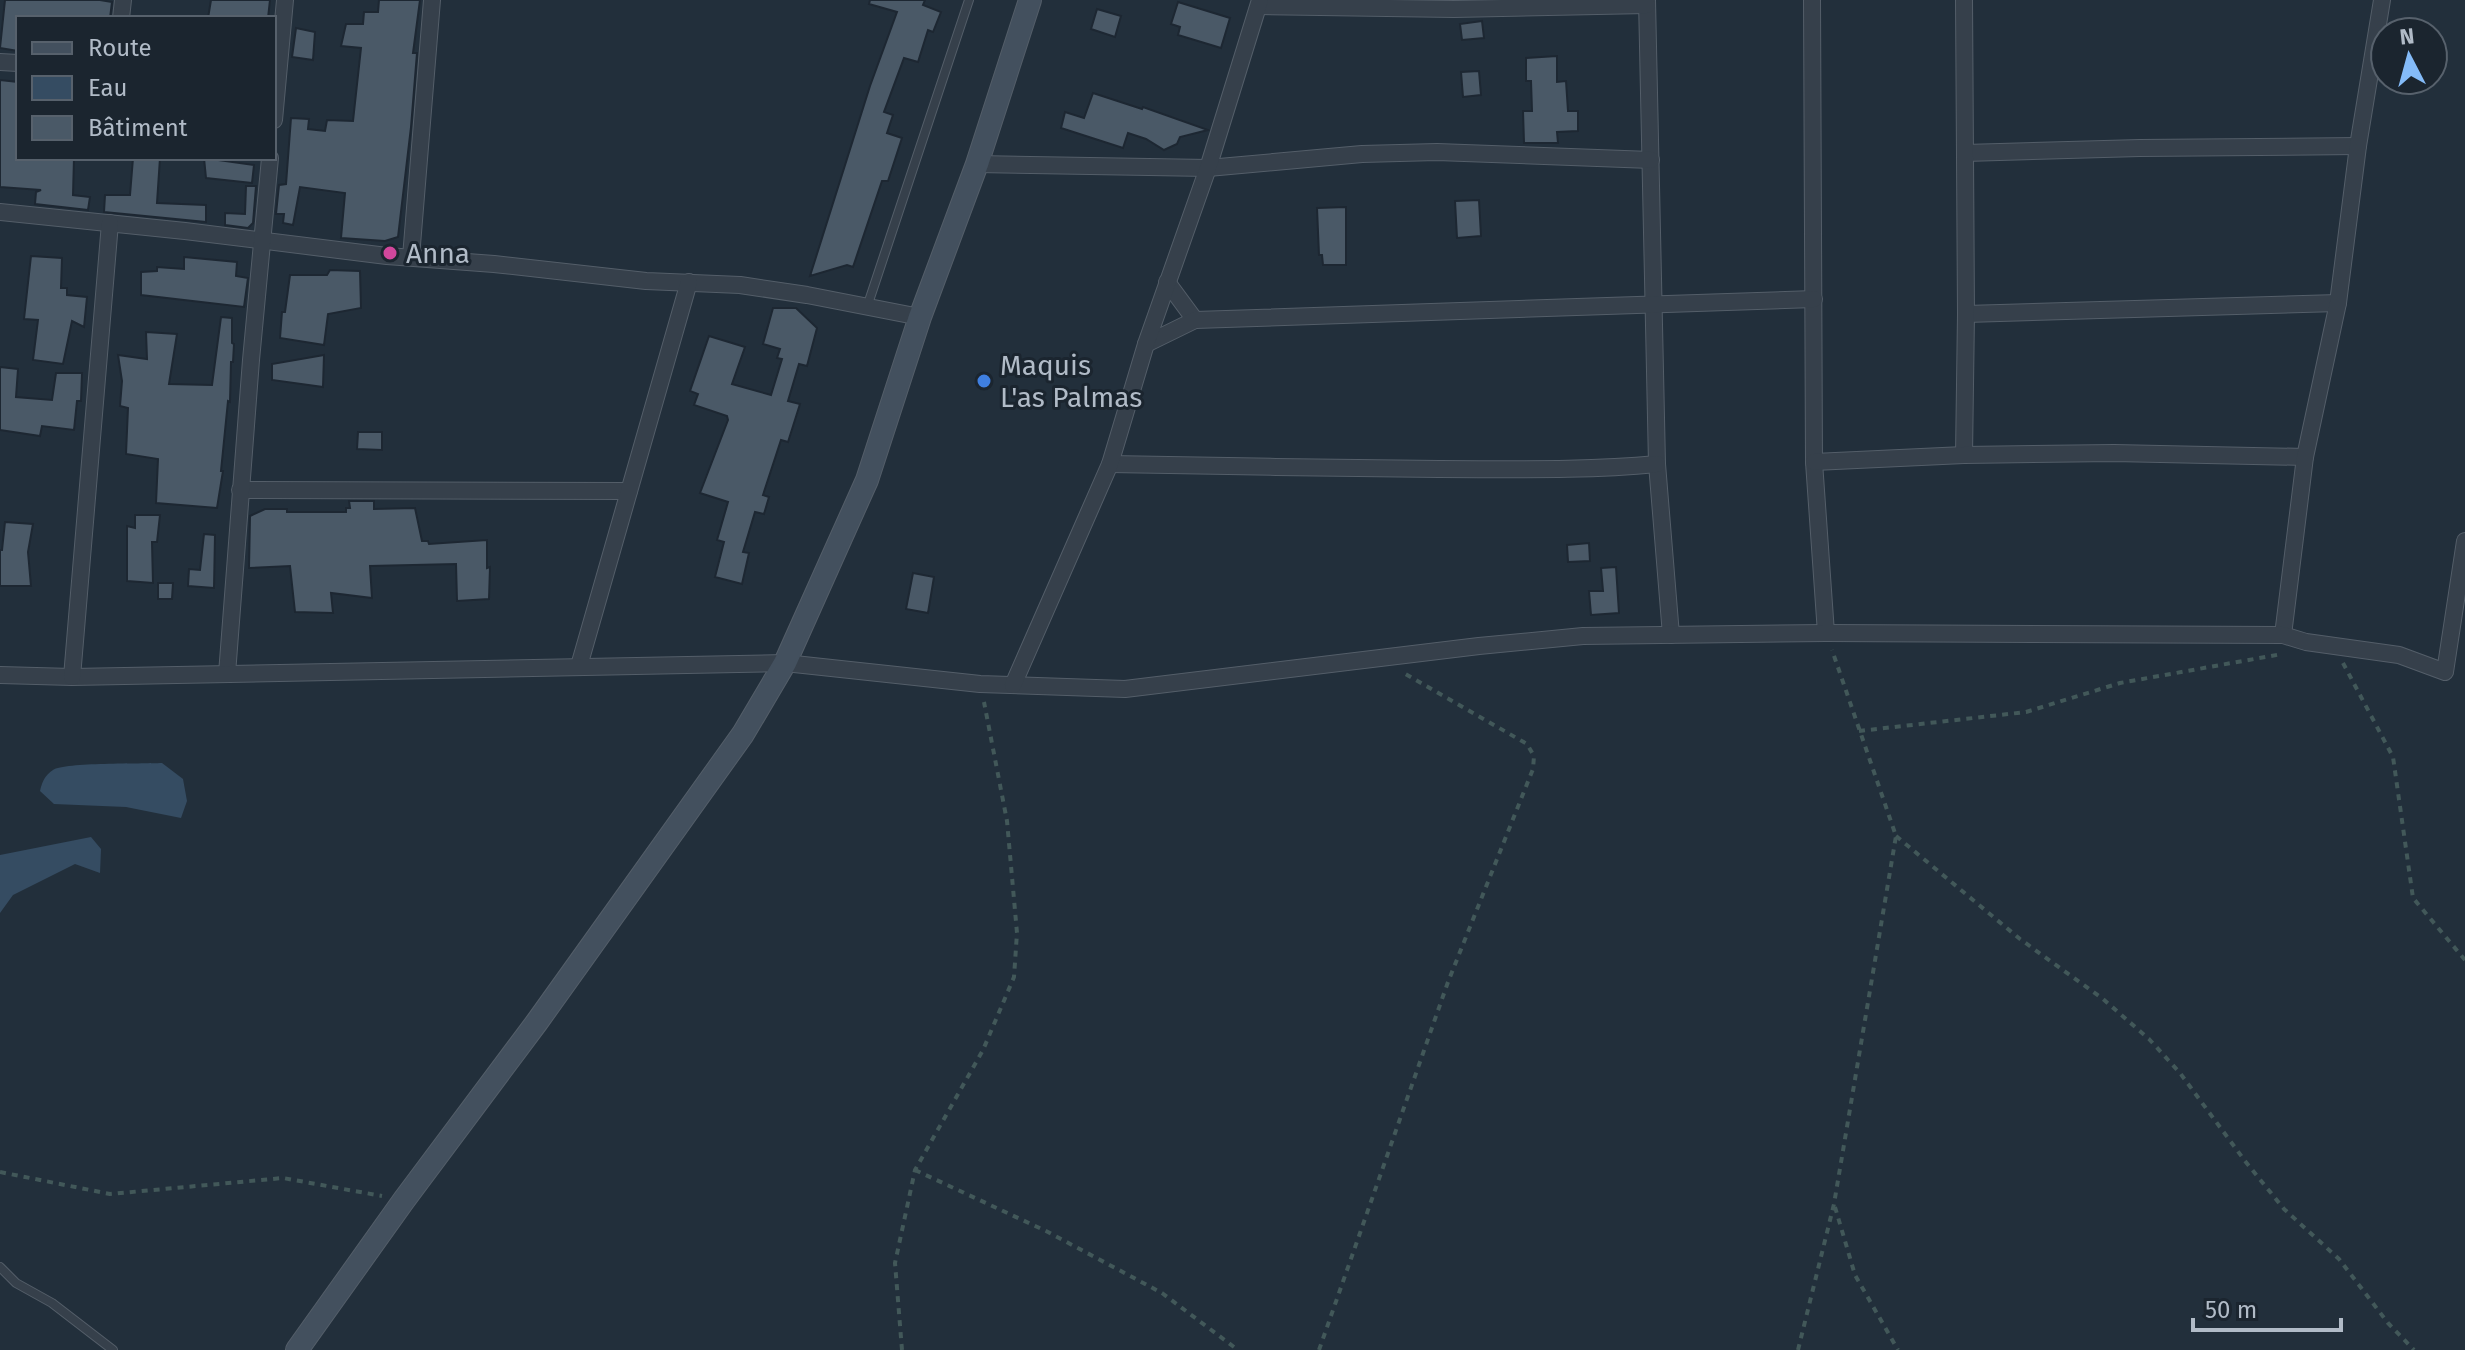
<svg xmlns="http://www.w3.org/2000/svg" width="2465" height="1350" font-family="'Fira Sans',sans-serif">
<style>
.water{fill:#354c62}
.building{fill:#4a5967;stroke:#1d2732;stroke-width:2}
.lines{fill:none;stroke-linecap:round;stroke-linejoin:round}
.lane-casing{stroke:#545e69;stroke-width:10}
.street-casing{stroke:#545e69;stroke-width:18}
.secondary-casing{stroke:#545e69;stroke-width:24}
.path{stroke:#425859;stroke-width:4;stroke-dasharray:6 6;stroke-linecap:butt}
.lane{stroke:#36404b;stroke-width:8}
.street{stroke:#36404b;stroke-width:16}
.secondary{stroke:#43505e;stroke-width:22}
.hotel-dot{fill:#d1479c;stroke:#1b252f;stroke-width:3}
.shop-dot{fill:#3f7fe0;stroke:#1b252f;stroke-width:3}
.labels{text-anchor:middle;stroke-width:6;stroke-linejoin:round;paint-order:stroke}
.poi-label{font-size:28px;fill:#b1bbc7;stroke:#1b252f;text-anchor:start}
</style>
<rect width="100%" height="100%" fill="#222f3b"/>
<g class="water">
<path d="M 162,763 L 183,779 L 187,801 L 181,818 L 126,807 L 54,804 L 40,791 C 42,782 45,775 53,770 C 65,762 142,764 162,763 Z"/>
<path d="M 91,837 L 101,849 L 100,873 L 75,864 L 13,895 L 0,913 L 0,855 Z"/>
</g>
<g class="building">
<path d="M 5,0 L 100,0 L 112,2 L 110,18 L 18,18 L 18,51 L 0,48 Z"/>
<path d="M 211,0 L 270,0 L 268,18 L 208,18 Z"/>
<path d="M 379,0 L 420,0 L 413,53 L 417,53 L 411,127 L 398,237 L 385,241 L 341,238 L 345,193 L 300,187 L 293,225 L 283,223 L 284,214 L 276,214 L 279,185 L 286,184 L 291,118 L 309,119 L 308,129 L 325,131 L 327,120 L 353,121 L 361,48 L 341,46 L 346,24 L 363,24 L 364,12 L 378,12 Z"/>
<path d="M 870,0 L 925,0 L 923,5 L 941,12 L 933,32 L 928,30 L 918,62 L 904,58 L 884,112 L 893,115 L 887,133 L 902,138 L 888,181 L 882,181 L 853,267 L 847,265 L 810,276 L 870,86 L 897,12 L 869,4 Z"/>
<path d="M 1178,2 L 1230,18 L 1221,48 L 1178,35 L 1180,27 L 1171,24 Z"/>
<path d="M 1097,9 L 1121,16 L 1115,37 L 1091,29 Z"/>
<path d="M 1482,21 L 1484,38 L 1462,40 L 1460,24 Z"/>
<path d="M 296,28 L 315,32 L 313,60 L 292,57 Z"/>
<path d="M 1557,56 L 1557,82 L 1566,81 L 1568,111 L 1578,111 L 1578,131 L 1557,132 L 1558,143 L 1524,143 L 1523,111 L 1532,111 L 1531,81 L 1526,81 L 1526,58 Z"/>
<path d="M 1479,71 L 1481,95 L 1463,97 L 1461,72 Z"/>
<path d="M 0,80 L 18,82 L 18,158 L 74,158 L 73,195 L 90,197 L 88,210 L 35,204 L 36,192 L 41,190 L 0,187 Z"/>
<path d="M 1093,93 L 1142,109 L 1143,107 L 1208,130 L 1180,137 L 1177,144 L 1164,150 L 1146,139 L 1128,133 L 1123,148 L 1061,128 L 1065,112 L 1084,118 Z"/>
<path d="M 133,158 L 160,158 L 157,203 L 206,205 L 206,222 L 104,212 L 105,195 L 130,195 Z"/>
<path d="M 204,158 L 254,165 L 252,183 L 206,178 Z"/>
<path d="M 246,186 L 256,186 L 253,223 L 248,228 L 225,225 L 225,213 L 245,214 Z"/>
<path d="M 1479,200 L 1481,236 L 1457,238 L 1455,201 Z"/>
<path d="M 1346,207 L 1346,265 L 1323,265 L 1322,255 L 1319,255 L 1317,208 Z"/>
<path d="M 31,256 L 62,258 L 61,288 L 67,288 L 67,295 L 87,297 L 84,327 L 72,321 L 63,364 L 33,360 L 38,320 L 24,319 Z"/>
<path d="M 184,257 L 237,262 L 236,276 L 248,278 L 244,307 L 141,295 L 141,272 L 157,271 L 157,267 L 184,269 Z"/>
<path d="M 330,270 L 360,271 L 361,308 L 328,314 L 324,345 L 280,338 L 282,312 L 285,312 L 290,275 L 327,275 Z"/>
<path d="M 773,308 L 796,308 L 817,328 L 807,366 L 799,364 L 788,401 L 800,404 L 788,442 L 781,440 L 763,495 L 769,497 L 764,514 L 755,512 L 743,552 L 749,553 L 742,584 L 715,577 L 724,542 L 717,540 L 728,502 L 700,493 L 728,420 L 727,416 L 694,405 L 698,394 L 690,391 L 709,336 L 745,347 L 732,384 L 771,395 L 782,359 L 777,358 L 780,349 L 763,344 Z"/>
<path d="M 221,317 L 232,318 L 232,343 L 234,344 L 233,362 L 231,362 L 230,402 L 228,401 L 221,471 L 223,471 L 217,508 L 156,503 L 158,459 L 126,454 L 128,408 L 120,406 L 122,381 L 118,355 L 147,359 L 146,332 L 177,334 L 169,384 L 212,385 Z"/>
<path d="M 324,355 L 323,387 L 272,380 L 272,364 Z"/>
<path d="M 0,367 L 18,369 L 16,397 L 52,400 L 56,373 L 82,373 L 81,401 L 77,401 L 74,430 L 42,426 L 40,436 L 0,430 Z"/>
<path d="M 358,432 L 382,432 L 382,450 L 357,449 Z"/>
<path d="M 349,501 L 374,501 L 374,509 L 415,508 L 422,541 L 428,541 L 429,544 L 487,540 L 487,568 L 490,567 L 489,599 L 457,601 L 456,564 L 370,566 L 372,598 L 331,593 L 333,613 L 295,612 L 290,566 L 249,568 L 250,516 L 265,509 L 287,509 L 287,512 L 346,512 L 346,508 L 350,508 Z"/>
<path d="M 135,515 L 160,515 L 157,542 L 152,542 L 153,583 L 127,581 L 127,526 L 135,528 Z"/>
<path d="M 5,522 L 33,524 L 28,552 L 31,586 L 0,586 L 0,550 L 2,550 Z"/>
<path d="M 204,534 L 215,535 L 214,588 L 188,586 L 189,569 L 200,570 Z"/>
<path d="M 1589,543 L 1590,561 L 1568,562 L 1567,545 Z"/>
<path d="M 1616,567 L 1619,613 L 1591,615 L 1589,591 L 1603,591 L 1601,568 Z"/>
<path d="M 913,573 L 934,577 L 928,613 L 906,609 Z"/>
<path d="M 158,583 L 173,583 L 172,599 L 158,599 Z"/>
</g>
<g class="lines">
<g class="lane-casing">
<g id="lane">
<path d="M 867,307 L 969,0"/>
<path d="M 0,1267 L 16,1283 L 52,1303 L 113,1350"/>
</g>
</g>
<g class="street-casing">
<g id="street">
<path d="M 1647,0 L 1657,464 L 1671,635"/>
<path d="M 1812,0 L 1814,462 L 1826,633"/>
<path d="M 1259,6 L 1454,9 L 1647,5"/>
<path d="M 121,18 L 123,0"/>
<path d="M 0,62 L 18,63"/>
<path d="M 274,120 L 285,0"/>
<path d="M 1965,153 L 2140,148 L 2358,146"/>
<path d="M 977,164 L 1208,168 L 1362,154 L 1437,152 L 1651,160"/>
<path d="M 0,212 L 185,231 L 387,256 L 494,264 L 646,281 L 740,285 L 807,295 L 920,317"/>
<path d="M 411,257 L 432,0"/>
<path d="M 1167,282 L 1195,320"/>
<path d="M 1966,314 L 2338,303"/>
<path d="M 1146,344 L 1195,320 L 1814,299"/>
<path d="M 1964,455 L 1966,314 L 1964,0"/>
<path d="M 1814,462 L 1964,455 L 2114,453 L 2305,457"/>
<path d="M 1110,464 C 1220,466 1329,468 1439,469 C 1512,469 1584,471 1657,464"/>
<path d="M 240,490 L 629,491"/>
<path d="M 2283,635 L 2305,457 L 2338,303 L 2358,146 L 2382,0"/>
<path d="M 579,666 L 689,282"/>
<path d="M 227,674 L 251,360 L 270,158"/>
<path d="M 0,675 L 72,677 L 785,663 L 980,684 L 1125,689 L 1479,646 L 1583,636 L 1826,633 L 2283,635 L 2306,642 L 2399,655 L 2445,672 L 2465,541"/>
<path d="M 72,677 L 110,223"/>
<path d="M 1013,685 L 1110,464 L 1146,344 L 1208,168 L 1260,0"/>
</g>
</g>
<g class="secondary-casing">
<path id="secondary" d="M 297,1350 L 404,1200 L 537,1022 L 743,734 L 785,663 L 867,480 L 920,317 L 977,164 L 1030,0"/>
</g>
<g class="path">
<path d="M 2343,663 L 2393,757 L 2413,898 L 2465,960"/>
<path d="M 1859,731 L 2026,712 L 2120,683 L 2282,654"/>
<path d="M 1896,836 L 2020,939 L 2103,999 L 2149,1039 L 2180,1073 L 2245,1161 L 2284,1209 L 2339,1259 L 2388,1323 L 2414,1350"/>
<path d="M 915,1170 L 1046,1231 L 1162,1293 L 1238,1350"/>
<path d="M 0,1172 L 110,1194 L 283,1178 L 382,1196"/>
<path d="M 1835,1207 L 1855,1275 L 1898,1350"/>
<path d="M 902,1350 L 895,1263 L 915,1170 L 983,1050 L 1014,977 L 1017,933 L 1007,821 L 984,702"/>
<path d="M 1319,1350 L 1448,982 L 1533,769 L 1534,756 L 1527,744 L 1402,672"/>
<path d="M 1798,1350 L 1834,1204 L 1896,836 L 1832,650"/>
</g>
<use href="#lane" class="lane"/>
<use href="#street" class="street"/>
<use href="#secondary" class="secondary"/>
</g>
<circle class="hotel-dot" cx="390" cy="253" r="8"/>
<circle class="shop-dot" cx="984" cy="381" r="8"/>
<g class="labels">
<g class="poi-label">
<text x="406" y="263">Anna</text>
<text x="1000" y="375">Maquis<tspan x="1000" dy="32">L'as Palmas</tspan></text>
</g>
</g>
<rect x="16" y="16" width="260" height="144" fill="#1b252f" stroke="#57616c" stroke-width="2"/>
<rect x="32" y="42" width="40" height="12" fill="#43505e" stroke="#57616c" stroke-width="2"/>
<text x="88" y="56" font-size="24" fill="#b1bbc7">Route</text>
<rect x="32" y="76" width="40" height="24" fill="#354c62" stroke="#57616c" stroke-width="2"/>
<text x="88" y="96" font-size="24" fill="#b1bbc7">Eau</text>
<rect x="32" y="116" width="40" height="24" fill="#4a5967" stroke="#57616c" stroke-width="2"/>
<text x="88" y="136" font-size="24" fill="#b1bbc7">Bâtiment</text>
<g transform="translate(2409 56) rotate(354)"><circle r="38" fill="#1b252f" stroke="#57616c" stroke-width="2"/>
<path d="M0-6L14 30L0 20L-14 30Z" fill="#84bbf8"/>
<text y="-12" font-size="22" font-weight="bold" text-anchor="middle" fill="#b1bbc7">N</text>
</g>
<path d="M2193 1318v12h148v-12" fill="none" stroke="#b1bbc7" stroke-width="4"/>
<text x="2205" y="1318" font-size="24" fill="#b1bbc7" stroke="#1b252f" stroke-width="6" paint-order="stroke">50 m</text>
</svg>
